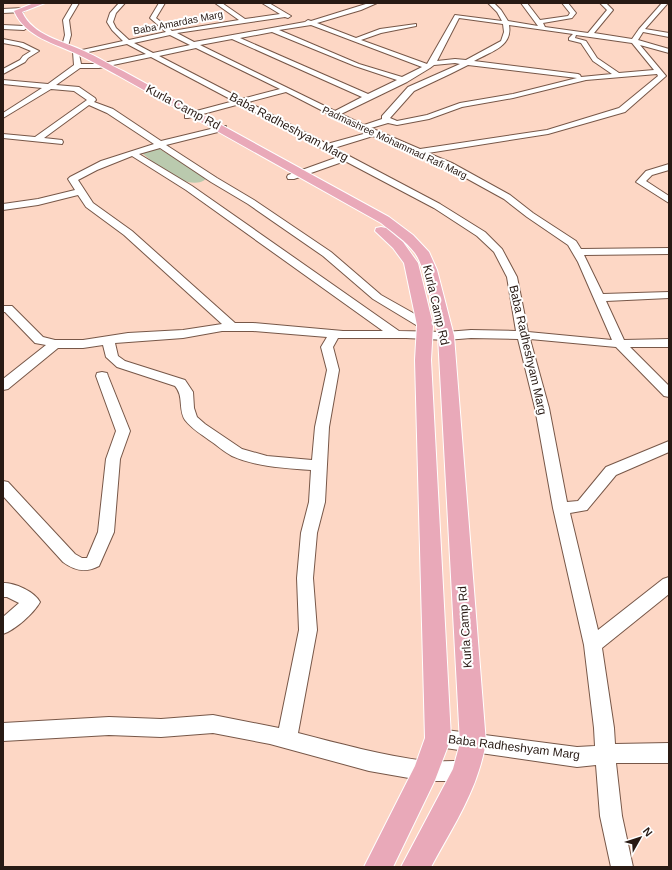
<svg xmlns="http://www.w3.org/2000/svg" width="672" height="870" font-family="Arial,sans-serif">
<style>
.green{fill:#bacaae}
.lines{fill:none;stroke-linecap:round;stroke-linejoin:round}
.minor-casing{stroke:#775748;stroke-width:2}
.major-casing{stroke:#fff;stroke-width:2}
.minor{fill:#fff;fill-rule:evenodd}
.major{fill:#e9a9b9;fill-rule:evenodd}
.labels{text-anchor:middle;stroke-width:4;stroke-linejoin:round;paint-order:stroke}
.far-street-label{font-size:10px;fill:#281a14;stroke:#fff}
.street-label{font-size:12px;fill:#281a14;stroke:#fff}
</style>
<rect width="100%" height="100%" fill="#fdd7c5"/>
<path class="green" d="M 158,148 L 204,176 L 206,179 C 189,193 157,165 143,154 L 143,153 Z"/>
<g class="lines">
<g class="minor-casing">
<g id="minor">
<path d="M 73,3 L 79,3 L 69,20 L 71,35 L 68,46 L 65,48 L 62,46 L 65,35 L 63,20 Z"/>
<path d="M 119,3 L 125,3 L 116,13 L 113,22 L 116,28 L 129,40 L 166,32 L 150,18 L 159,3 L 165,3 L 156,18 L 172,31 L 239,20 L 215,3 L 222,3 L 245,19 L 280,14 L 262,3 L 269,3 L 291,16 L 288,18 L 285,17 L 177,33 L 194,42 L 305,22 L 308,20 L 311,21 L 369,3 L 377,3 L 361,10 L 317,23 L 356,38 L 380,29 L 416,24 L 416,26 L 381,33 L 361,40 L 427,64 L 455,15 L 502,21 L 497,12 L 488,3 L 494,3 L 501,10 L 508,21 L 538,26 L 521,3 L 527,3 L 540,20 L 568,16 L 570,13 L 562,3 L 568,3 L 576,13 L 572,18 L 543,23 L 545,27 L 588,33 L 607,10 L 600,3 L 606,3 L 613,10 L 594,33 L 632,39 L 639,29 L 662,3 L 668,3 L 645,29 L 669,33 L 669,37 L 643,32 L 638,40 L 669,49 L 669,53 L 640,45 L 666,76 L 625,112 L 548,134 L 428,153 L 452,163 L 510,195 L 533,213 L 576,241 L 581,249 L 669,248 L 669,254 L 584,255 L 603,294 L 669,292 L 669,298 L 606,301 L 624,340 L 669,339 L 669,347 L 630,347 L 669,386 L 669,397 L 664,396 L 616,347 L 530,339 L 549,408 L 567,502 L 578,501 L 606,467 L 669,441 L 669,452 L 616,475 L 587,510 L 570,513 L 598,630 L 663,579 L 669,577 L 669,594 L 602,648 L 614,728 L 615,744 L 669,743 L 669,763 L 616,763 L 622,816 L 633,867 L 611,867 L 600,816 L 596,765 L 577,767 L 438,747 L 431,745 L 428,738 L 431,731 L 438,729 L 577,747 L 595,746 L 594,728 L 584,645 L 553,508 L 535,408 L 518,339 L 471,338 L 446,340 L 406,338 L 338,338 L 333,347 L 339,370 L 329,427 L 325,502 L 317,533 L 313,578 L 317,630 L 298,733 C 340,744 382,755 425,761 C 441,763 458,758 473,764 L 476,771 L 473,778 L 466,781 L 426,781 L 369,771 L 270,744 L 213,733 L 161,737 L 109,735 L 3,741 L 3,723 L 109,717 L 161,719 L 213,715 L 279,728 L 299,630 L 297,578 L 301,533 L 309,502 L 311,470 C 285,468 257,467 232,456 C 224,452 217,445 209,440 C 201,434 192,429 185,420 C 178,409 184,396 175,386 L 117,367 L 106,357 L 103,345 L 83,348 L 58,348 L 8,389 L 3,390 L 3,379 L 46,345 L 35,343 L 5,312 L 3,312 L 3,306 L 12,306 L 43,337 L 55,340 L 83,340 L 128,333 L 183,330 L 222,324 L 124,235 L 86,207 L 78,195 L 38,205 L 3,210 L 3,204 L 38,199 L 75,190 L 68,179 L 70,177 L 101,161 L 154,144 L 107,113 L 89,105 L 44,138 L 62,140 L 63,142 L 62,144 L 3,138 L 3,134 L 35,137 L 87,100 L 74,91 L 51,89 L 3,118 L 3,113 L 42,88 L 3,84 L 3,80 L 48,84 L 74,65 L 73,52 L 123,41 L 112,30 L 107,22 L 110,13 ZM 459,18 L 503,24 L 504,32 L 501,41 L 466,60 L 455,59 L 437,61 ZM 311,25 L 422,67 L 402,77 L 359,64 L 279,30 ZM 509,25 L 573,34 L 569,38 L 569,40 L 581,43 L 593,61 L 612,74 L 581,77 L 580,75 L 578,74 L 474,61 C 490,52 513,47 509,25 ZM 272,32 L 355,66 L 397,80 L 368,94 L 240,38 ZM 170,35 L 190,45 L 153,53 L 134,43 ZM 576,35 L 632,43 L 654,70 L 619,73 L 597,58 L 586,41 L 575,38 ZM 232,39 L 362,97 L 335,111 L 200,45 ZM 127,44 L 146,54 L 99,64 L 81,64 L 79,54 ZM 196,48 L 280,89 L 242,99 L 159,56 ZM 151,57 L 234,101 L 185,114 L 185,118 L 188,118 L 240,104 L 338,157 L 288,175 L 287,177 L 288,179 L 294,179 L 345,161 L 434,208 L 477,236 L 494,252 L 507,277 L 516,331 L 471,330 L 446,332 L 399,331 L 192,186 L 139,154 L 160,148 L 211,182 L 248,204 L 323,256 L 373,299 L 421,328 L 429,328 L 431,325 L 429,322 L 381,295 L 331,252 L 254,200 L 217,178 L 166,145 L 226,130 L 226,126 L 223,126 L 161,141 L 113,109 L 94,102 L 96,100 L 95,98 L 79,87 L 56,85 L 80,68 L 99,68 ZM 455,63 L 460,64 L 408,87 L 382,116 L 382,119 L 364,125 L 341,114 L 407,82 L 430,68 L 434,65 ZM 468,65 L 577,78 L 513,94 L 460,103 L 427,115 L 397,121 L 390,118 L 414,91 L 450,74 ZM 657,74 L 658,76 L 619,108 L 547,130 L 420,149 L 371,128 L 388,123 L 397,125 L 429,119 L 462,107 L 513,98 L 586,80 ZM 286,92 L 360,130 L 367,133 L 327,144 L 248,102 ZM 373,136 L 446,167 L 504,199 L 527,217 L 568,245 L 578,262 L 612,340 L 528,332 L 517,277 L 502,249 L 485,232 L 440,204 L 334,148 ZM 132,156 L 186,190 L 383,331 L 343,331 L 253,323 L 235,323 L 132,231 L 93,203 L 78,180 L 97,170 ZM 222,331 L 253,331 L 327,337 L 321,347 L 327,370 L 315,427 L 312,460 L 267,456 L 242,449 L 205,424 L 197,417 L 194,408 L 193,392 L 185,380 L 125,361 L 118,356 L 115,343 L 183,338 Z"/>
<path d="M 3,9 L 23,8 L 26,10 L 23,12 L 3,13 Z"/>
<path d="M 3,25 L 24,26 L 27,28 L 24,30 L 3,29 Z"/>
<path d="M 3,39 L 23,43 L 39,51 L 28,58 L 25,62 L 3,74 L 3,69 L 20,60 L 23,56 L 31,51 L 19,46 L 3,43 Z"/>
<path d="M 669,164 L 669,170 L 652,175 L 646,181 L 669,196 L 669,203 L 636,182 L 646,171 Z"/>
<path d="M 102,372 L 107,373 L 108,376 L 130,431 L 120,459 L 114,532 L 99,566 C 86,573 75,571 63,562 L 3,496 L 3,481 L 8,482 L 75,554 L 82,558 L 87,558 L 98,532 L 106,459 L 116,431 L 96,376 L 97,373 Z"/>
<path d="M 3,583 C 15,583 34,591 40,602 C 34,613 15,630 3,634 L 3,617 L 19,603 L 7,597 L 3,597 Z"/>
</g>
</g>
<g class="major-casing">
<g id="major">
<path d="M 34,3 L 45,3 L 22,12 C 33,36 63,41 84,51 C 98,57 110,65 123,71 L 389,217 L 413,235 L 429,252 L 437,270 L 454,336 L 486,743 C 484,752 482,761 479,770 C 469,803 447,837 431,867 L 401,867 L 453,769 L 460,743 L 438,336 C 434,316 426,268 415,253 C 406,241 392,232 381,223 L 117,75 C 104,68 92,61 79,55 C 55,43 26,38 14,11 Z"/>
<path d="M 381,227 L 386,228 L 403,242 L 418,263 L 433,325 L 431,360 L 451,738 L 435,780 L 393,867 L 364,867 L 415,766 L 425,738 L 415,360 L 417,325 L 404,263 L 393,248 L 375,231 L 376,228 Z"/>
</g>
</g>
<use href="#minor" class="minor"/>
<use href="#major" class="major"/>
</g>
<g class="labels">
<g class="far-street-label">
<text transform="translate(178 22) rotate(-11)" y="4">Baba Amardas Marg</text>
<text transform="translate(395 142) rotate(25)" y="4">Padmashree Mohammad Rafi Marg</text>
</g>
<g class="street-label">
<text transform="translate(183 107) rotate(28)" y="4">Kurla Camp Rd</text>
<text transform="translate(289 127) rotate(28)" y="4">Baba Radheshyam Marg</text>
<text transform="translate(436 305) rotate(77)" y="4">Kurla Camp Rd</text>
<text transform="translate(528 350) rotate(77)" y="4">Baba Radheshyam Marg</text>
<text transform="translate(465 627) rotate(-94)" y="4">Kurla Camp Rd</text>
<text transform="translate(514 747) rotate(7)" y="4">Baba Radheshyam Marg</text>
</g>
</g>
<rect width="672" height="870" fill="none" stroke="#281a14" stroke-width="8"/>
<g transform="translate(640 838) rotate(51)" stroke="#ffffff" stroke-width="3" paint-order="stroke">
<path d="M0-3L7 15L0 10L-7 15Z" fill="#281a14"/>
<text y="-6" font-size="11" font-weight="bold" text-anchor="middle" fill="#281a14">N</text>
</g>
</svg>
